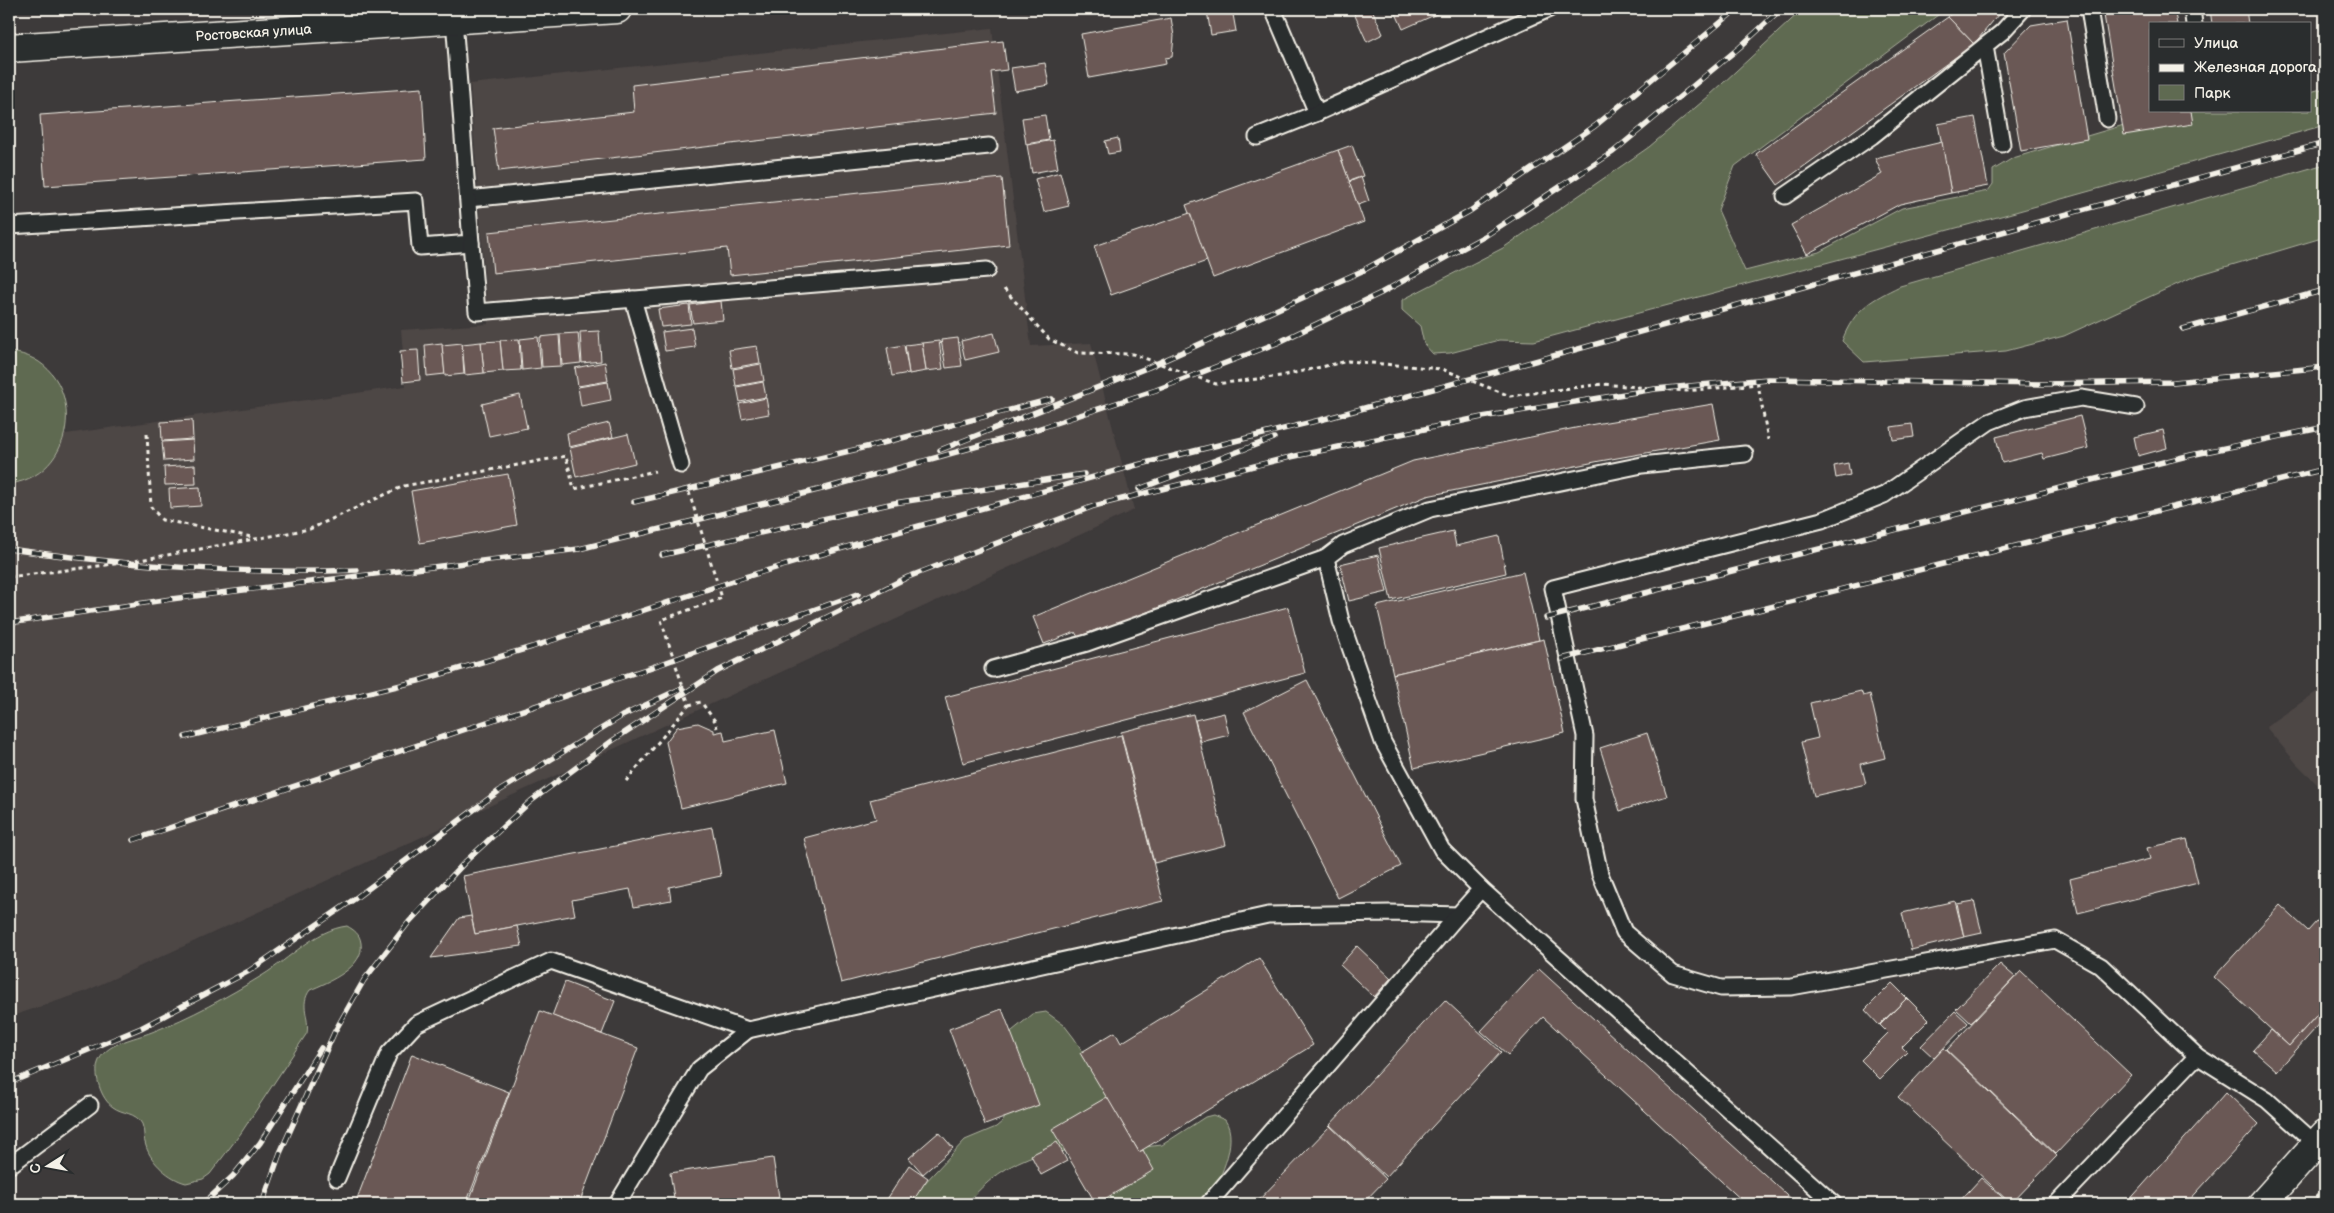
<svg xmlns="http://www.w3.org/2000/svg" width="2334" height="1213" font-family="'Balsamiq Sans',sans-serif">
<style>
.built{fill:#4d4645}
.green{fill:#5f6a51;stroke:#aaae9c}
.building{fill:#6a5855;stroke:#f4f1e8}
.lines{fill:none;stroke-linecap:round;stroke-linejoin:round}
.service-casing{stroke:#f4f1e8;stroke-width:19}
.minor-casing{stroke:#f4f1e8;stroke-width:31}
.path{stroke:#f4f1e8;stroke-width:3;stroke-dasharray:4 4;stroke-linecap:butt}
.service{stroke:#2a2d2e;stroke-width:15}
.minor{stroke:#2a2d2e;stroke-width:28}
.rail-casing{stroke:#f4f1e8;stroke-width:5.5}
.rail{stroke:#2a2d2e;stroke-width:4;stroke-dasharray:11;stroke-linecap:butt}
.labels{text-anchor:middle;stroke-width:4;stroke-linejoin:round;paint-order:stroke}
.street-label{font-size:14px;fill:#f4f1e8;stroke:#2a2d2e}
</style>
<rect width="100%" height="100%" fill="#3d3a3a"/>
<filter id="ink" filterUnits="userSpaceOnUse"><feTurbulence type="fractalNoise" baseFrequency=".02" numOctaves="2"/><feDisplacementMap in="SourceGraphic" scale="10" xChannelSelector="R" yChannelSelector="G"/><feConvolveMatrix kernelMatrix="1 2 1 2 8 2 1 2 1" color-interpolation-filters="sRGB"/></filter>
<g filter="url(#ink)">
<g class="built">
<path d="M 992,28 L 1031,346 L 1091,343 L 1134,510 L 84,992 L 9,1017 L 9,442 L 406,386 L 401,330 L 488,324 L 470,84 Z"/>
<path d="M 2325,686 L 2325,792 L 2297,764 L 2266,727 Z"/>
</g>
<g class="green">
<path d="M 1803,9 L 1946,9 L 1735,166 L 1718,210 L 1745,271 L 1819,252 L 1902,208 L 1988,191 L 1993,184 L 1993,170 L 2013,158 L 2171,111 L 2310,111 L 2310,92 L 2325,88 L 2325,125 L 2001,216 L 1534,341 L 1499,340 L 1450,353 L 1433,354 L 1424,344 L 1420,326 L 1402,310 L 1402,300 L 1503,248 L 1649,147 L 1709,96 Z"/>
<path d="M 2325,164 L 2325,237 L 2195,276 L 2064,336 L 2006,351 L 1864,362 L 1842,341 C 1854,309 1871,300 1900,286 Z"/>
<path d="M 9,352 C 85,358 86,474 9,484 Z"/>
<path d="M 347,926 C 354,930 360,934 361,943 C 365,967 329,982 310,990 C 299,1005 310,1017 307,1033 L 241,1133 L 210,1174 L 203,1179 L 186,1183 C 170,1179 151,1163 146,1146 C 143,1139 145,1131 142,1124 C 136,1112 122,1114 113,1107 C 101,1099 94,1076 98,1063 C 104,1043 135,1039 152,1032 C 191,1017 227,997 263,975 C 289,959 315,930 347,926 Z"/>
<path d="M 1046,1012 L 1064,1025 L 1074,1038 L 1144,1147 L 1162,1145 L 1205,1117 L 1213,1115 L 1225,1120 C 1240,1141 1218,1184 1206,1204 L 1108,1204 L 1105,1195 L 1066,1151 C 1058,1152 1047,1151 1039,1154 C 1009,1163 986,1181 966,1204 L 905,1204 L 965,1140 L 996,1127 L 1003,1121 L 1010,1108 L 1007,1035 L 1033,1014 Z"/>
</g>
<g class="building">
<path d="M 1218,9 L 1232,9 L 1236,31 L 1211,35 L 1207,11 Z"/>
<path d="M 1352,9 L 1372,9 L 1383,34 L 1367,42 Z"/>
<path d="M 1394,9 L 1448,9 L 1403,29 Z"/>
<path d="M 1955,9 L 2003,9 L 1974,44 L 1948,17 Z"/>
<path d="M 2103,9 L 2174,9 L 2177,24 L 2150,24 L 2150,111 L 2191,111 L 2193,124 L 2124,135 Z"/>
<path d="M 2210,9 L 2246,9 L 2248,24 L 2212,24 Z"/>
<path d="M 1948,17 L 1974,44 L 1778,185 L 1756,154 Z"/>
<path d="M 1171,18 L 1174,36 L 1172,57 L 1165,58 L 1166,64 L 1089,78 L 1081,34 Z"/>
<path d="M 2067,19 L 2087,139 L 2021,151 L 2004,53 L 2031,25 Z"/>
<path d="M 1003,41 L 1007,70 L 991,72 L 996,113 L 499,171 L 493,128 L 634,112 L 632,85 Z"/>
<path d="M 1045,63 L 1049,85 L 1015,91 L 1011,68 Z"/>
<path d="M 422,88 L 426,159 L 45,186 L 40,115 Z"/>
<path d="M 1045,115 L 1049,140 L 1026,144 L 1022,118 Z"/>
<path d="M 1975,117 L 1988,186 L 1951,193 L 1938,124 Z"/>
<path d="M 1118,138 L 1120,152 L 1108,154 L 1105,141 Z"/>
<path d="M 1053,140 L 1058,168 L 1032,173 L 1027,145 Z"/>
<path d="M 1942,142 L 1951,193 L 1900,204 L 1807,254 L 1791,225 L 1882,174 L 1875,158 Z"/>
<path d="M 1352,145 L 1363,176 L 1349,181 L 1338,150 Z"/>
<path d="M 1338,150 L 1364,222 L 1213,278 L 1186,205 Z"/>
<path d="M 1060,172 L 1069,206 L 1044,212 L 1035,179 Z"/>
<path d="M 1361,177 L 1369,201 L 1358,205 L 1349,182 Z"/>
<path d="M 1002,178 L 1009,245 L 730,275 L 727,248 L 493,273 L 489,232 Z"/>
<path d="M 1190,213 L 1207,261 L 1111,295 L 1094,246 Z"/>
<path d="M 721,301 L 723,320 L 693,323 L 690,305 Z"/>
<path d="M 689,305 L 691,324 L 661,327 L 658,309 Z"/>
<path d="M 692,328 L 695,347 L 665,351 L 662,332 Z"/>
<path d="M 599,331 L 601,361 L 582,363 L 580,332 Z"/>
<path d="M 578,333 L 581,363 L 562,365 L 560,334 Z"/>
<path d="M 994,333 L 999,352 L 965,360 L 961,341 Z"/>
<path d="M 559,335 L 561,366 L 542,367 L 540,337 Z"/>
<path d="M 538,337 L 541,368 L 522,370 L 520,339 Z"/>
<path d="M 958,338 L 962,366 L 946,368 L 941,340 Z"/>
<path d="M 519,339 L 521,370 L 503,371 L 500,340 Z"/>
<path d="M 500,341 L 503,371 L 484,373 L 481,342 Z"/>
<path d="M 939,341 L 943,369 L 926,371 L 922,343 Z"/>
<path d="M 481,342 L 484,373 L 465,375 L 462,344 Z"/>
<path d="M 442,343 L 445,374 L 427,376 L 425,345 Z"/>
<path d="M 462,343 L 464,374 L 445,376 L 442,345 Z"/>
<path d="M 922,343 L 926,371 L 909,374 L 905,345 Z"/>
<path d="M 904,345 L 909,373 L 892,376 L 887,348 Z"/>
<path d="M 757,346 L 760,363 L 732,368 L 729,350 Z"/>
<path d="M 418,350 L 420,380 L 403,382 L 400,351 Z"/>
<path d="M 605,362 L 608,381 L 578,386 L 575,368 Z"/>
<path d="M 761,364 L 764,381 L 736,386 L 733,369 Z"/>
<path d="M 608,382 L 611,400 L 581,406 L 578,387 Z"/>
<path d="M 763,382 L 766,397 L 740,402 L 737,387 Z"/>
<path d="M 520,395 L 527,428 L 489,436 L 482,404 Z"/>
<path d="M 766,398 L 769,414 L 742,419 L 739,404 Z"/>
<path d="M 1713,404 L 1720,440 L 1600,461 L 1427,496 L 1099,632 L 1098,629 L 1078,637 L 1075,632 L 1044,644 L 1033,617 L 1413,461 L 1595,424 Z"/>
<path d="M 2080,416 L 2088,448 L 2044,459 L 2042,453 L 2002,463 L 1996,437 Z"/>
<path d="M 192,420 L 193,439 L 162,441 L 161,422 Z"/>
<path d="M 609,423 L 613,437 L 569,447 L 567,433 Z"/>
<path d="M 1912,424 L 1914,437 L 1893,440 L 1891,427 Z"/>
<path d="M 2163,430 L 2167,448 L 2138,456 L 2134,437 Z"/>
<path d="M 628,434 L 635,463 L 576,477 L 570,448 Z"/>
<path d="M 193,440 L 194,459 L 164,461 L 162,442 Z"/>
<path d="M 1848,463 L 1850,475 L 1836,478 L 1834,466 Z"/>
<path d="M 195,465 L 196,484 L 165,485 L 164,467 Z"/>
<path d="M 508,474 L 517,525 L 420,543 L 411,491 Z"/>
<path d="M 200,487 L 201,506 L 170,508 L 169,489 Z"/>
<path d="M 1453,531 L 1456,546 L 1499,536 L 1506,573 L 1391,600 L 1379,548 Z"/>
<path d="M 1378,555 L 1387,592 L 1349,601 L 1340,564 Z"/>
<path d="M 1523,572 L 1539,640 L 1393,674 L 1377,606 Z"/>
<path d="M 1288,607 L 1305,673 L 963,763 L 945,697 Z"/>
<path d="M 1544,639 L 1565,733 L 1414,768 L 1393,674 Z"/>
<path d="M 1307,680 L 1401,866 L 1338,898 L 1244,712 Z"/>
<path d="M 1861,691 L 1863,696 L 1870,694 L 1885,758 L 1861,764 L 1866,784 L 1814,796 L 1801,742 L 1818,738 L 1810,703 Z"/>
<path d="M 1224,713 L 1229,735 L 1201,742 L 1195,720 Z"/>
<path d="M 1193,714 L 1226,845 L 1154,863 L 1121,732 Z"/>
<path d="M 698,723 L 714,730 L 714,733 L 723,731 L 725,741 L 775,730 L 787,783 L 681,808 L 666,742 L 677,727 Z"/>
<path d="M 1647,733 L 1667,796 L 1620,811 L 1600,748 Z"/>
<path d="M 1121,735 L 1163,901 L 841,983 L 804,838 L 876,819 L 870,800 Z"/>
<path d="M 712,827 L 721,876 L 669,887 L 671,900 L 634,907 L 630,889 L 572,900 L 575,915 L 475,934 L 463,876 Z"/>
<path d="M 2187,839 L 2198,883 L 2078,913 L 2070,879 L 2150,859 L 2147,848 Z"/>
<path d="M 1955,901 L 1964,937 L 1911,950 L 1902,913 Z"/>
<path d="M 1974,901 L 1982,933 L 1964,937 L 1957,904 Z"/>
<path d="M 2280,905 L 2308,931 L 2325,912 L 2325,1006 L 2289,1046 L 2214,977 Z"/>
<path d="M 471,916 L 475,934 L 517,926 L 522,946 L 431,958 L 459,918 Z"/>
<path d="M 1357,946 L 1391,978 L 1374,997 L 1340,965 Z"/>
<path d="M 1259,958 L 1313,1045 L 1139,1152 L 1080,1053 L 1115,1032 L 1121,1043 Z"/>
<path d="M 2000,964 L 2015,977 L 1971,1023 L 1956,1009 Z"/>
<path d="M 1539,969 L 1797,1204 L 1746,1204 L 1543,1017 L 1508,1055 L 1481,1031 Z"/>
<path d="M 2021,971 L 2131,1075 L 2056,1154 L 1947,1050 Z"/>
<path d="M 565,982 L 615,1001 L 602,1034 L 552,1016 Z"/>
<path d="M 1892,983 L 1907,998 L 1879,1025 L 1865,1010 Z"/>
<path d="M 1907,998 L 1929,1020 L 1902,1047 L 1907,1052 L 1880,1079 L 1861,1060 L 1888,1033 L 1880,1025 Z"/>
<path d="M 1445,1000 L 1501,1052 L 1386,1177 L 1330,1125 Z"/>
<path d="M 2325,1006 L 2325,1018 L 2277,1071 L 2253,1050 L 2271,1030 L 2289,1046 Z"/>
<path d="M 1002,1009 L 1039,1105 L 985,1125 L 949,1029 Z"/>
<path d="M 540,1011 L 638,1048 L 579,1204 L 468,1204 Z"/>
<path d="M 1955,1011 L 1968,1023 L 1934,1058 L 1921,1046 Z"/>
<path d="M 1944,1048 L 2057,1156 L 2011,1204 L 1898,1097 Z"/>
<path d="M 412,1054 L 509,1092 L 466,1204 L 355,1204 Z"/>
<path d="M 2226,1092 L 2259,1124 L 2186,1204 L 2126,1204 Z"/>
<path d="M 1107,1097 L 1139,1152 L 1143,1150 L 1154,1170 L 1096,1204 L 1052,1129 Z"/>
<path d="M 1330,1126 L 1386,1179 L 1362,1204 L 1255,1204 Z"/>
<path d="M 939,1132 L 953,1148 L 923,1174 L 909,1158 Z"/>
<path d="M 1057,1142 L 1067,1161 L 1041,1175 L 1031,1155 Z"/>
<path d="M 773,1158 L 780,1204 L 675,1204 L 670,1173 Z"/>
<path d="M 909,1165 L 928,1178 L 911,1204 L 884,1204 Z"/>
<path d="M 1981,1178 L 2010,1204 L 1957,1204 Z"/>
</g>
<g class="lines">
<g class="service-casing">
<g id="service">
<path d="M 1273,9 L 1317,113"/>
<path d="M 2089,9 L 2107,119"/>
<path d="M 2192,9 L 2194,24"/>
<path d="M 1985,46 L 2002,144"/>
<path d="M 1257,137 L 1317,113 L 1549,9"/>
<path d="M 1785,196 L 1872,136 L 2002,32 L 2023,9"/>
<path d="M 468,199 L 989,146"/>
<path d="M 9,226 L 416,201 L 420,247 L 471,243 L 454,19"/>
<path d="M 471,243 L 477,312 L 987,270"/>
<path d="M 633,299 L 681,465"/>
<path d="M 2136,407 L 2081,398 L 2024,408 L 1989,422 L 1884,495 L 1822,520 L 1553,588 L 1585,736 L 1584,799 L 1600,874 L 1624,932 L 1673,974 L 1721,988 L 1791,987 L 2055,940 L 2101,966 L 2197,1056"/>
<path d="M 993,669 L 1087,643 L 1326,558"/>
<path d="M 1481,889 L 1442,850 L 1383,742 L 1341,621 L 1326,558 L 1343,545 L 1430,509 L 1642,465 L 1745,454"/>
<path d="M 9,1166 L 90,1105"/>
<path d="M 337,1178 L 389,1053 L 416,1024 L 551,961 L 748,1030 L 1268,915 L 1390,913 L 1458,915 L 1481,889 L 1834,1204"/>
<path d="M 617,1204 L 699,1069 L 748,1030"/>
<path d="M 1208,1204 L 1458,915"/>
<path d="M 2056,1204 L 2197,1056 L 2267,1100 L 2316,1144"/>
</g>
</g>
<g class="minor-casing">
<g id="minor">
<path id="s1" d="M 9,48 L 617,9"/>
<path d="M 2262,1204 L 2325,1134"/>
</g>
</g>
<g class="path">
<path d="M 1004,289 L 1049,339 L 1078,353 L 1133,354 L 1216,384 L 1281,376 L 1348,361 L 1442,369 L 1510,396 L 1602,384 L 1686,391 L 1758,384 L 1768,440"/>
<path d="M 147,434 L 151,507 L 162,520 L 252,537"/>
<path d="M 9,577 L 123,563 L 310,529 L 404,486 L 566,456 L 574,489 L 655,471"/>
<path d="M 689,705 L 701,702 L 715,721 L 717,728"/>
<path d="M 626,781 L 689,705 L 661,620 L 722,598 L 688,489"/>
<path d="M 2311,1204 L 2325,1188"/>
</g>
<use href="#service" class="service"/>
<use href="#minor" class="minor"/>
<g class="rail-casing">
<g id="rail">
<path d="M 2183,329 L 2325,290"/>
<path d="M 940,450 L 1149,367 L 1362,271 L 1470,211 L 1595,126 L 1737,9"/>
<path d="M 1139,489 L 1274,438"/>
<path d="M 634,502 L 879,444 L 1052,399"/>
<path d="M 9,549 C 125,565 240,575 357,570"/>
<path d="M 662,555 L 894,503 L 1084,474"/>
<path d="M 1546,618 L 2191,455 L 2325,427"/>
<path d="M 9,623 L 171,599 L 579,549 L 822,489 L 1025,433 L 1156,390 L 1277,343 L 1381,293 L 1485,236 L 1613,152 L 1740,47 L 1781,9"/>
<path d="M 1561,659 L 2325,469"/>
<path d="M 185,737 L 418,681 L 532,647 L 745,577 L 894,533 L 1133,466 L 1328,418 L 2325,143"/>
<path d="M 133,840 L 661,664 L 858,594"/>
<path d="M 9,1083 L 141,1028 L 249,971 L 353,900 L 499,791 L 622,716 L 682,688"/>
<path d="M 203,1204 L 233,1176 L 260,1143 L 321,1048"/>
<path d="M 262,1204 L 280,1153 L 335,1031 L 364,980 L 409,922 L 466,861 L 531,801 L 612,741 L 718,671 L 908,577 L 1094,506 L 1286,458 L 1482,417 L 1655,389 L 1768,379 L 2040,384 L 2174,382 L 2325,367"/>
</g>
</g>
<use href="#rail" class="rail"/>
</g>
</g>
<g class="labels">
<g class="street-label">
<text dy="5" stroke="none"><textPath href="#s1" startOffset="245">Ростовская улица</textPath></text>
</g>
</g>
<rect width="2334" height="1213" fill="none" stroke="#2a2d2e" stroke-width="30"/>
<rect x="15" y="15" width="2304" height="1183" fill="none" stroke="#f4f1e8" stroke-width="2" filter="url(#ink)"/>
<rect x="2149" y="22" width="162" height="90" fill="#2a2d2e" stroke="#7b7b78"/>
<rect x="2159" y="39" width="25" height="8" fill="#2a2d2e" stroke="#7b7b78"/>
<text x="2194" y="48" font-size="15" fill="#f4f1e8">Улица</text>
<rect x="2159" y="64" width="25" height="8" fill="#f4f1e8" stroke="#7b7b78"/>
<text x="2194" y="72" font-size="15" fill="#f4f1e8">Железная дорога</text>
<rect x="2159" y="85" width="25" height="15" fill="#5f6a51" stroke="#7b7b78"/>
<text x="2194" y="98" font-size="15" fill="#f4f1e8">Парк</text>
<g transform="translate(48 1166) rotate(259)" stroke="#2a2d2e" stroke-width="4" paint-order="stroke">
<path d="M0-4L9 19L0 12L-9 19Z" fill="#f4f1e8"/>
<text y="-8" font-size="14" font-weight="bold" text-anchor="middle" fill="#f4f1e8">С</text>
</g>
</svg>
